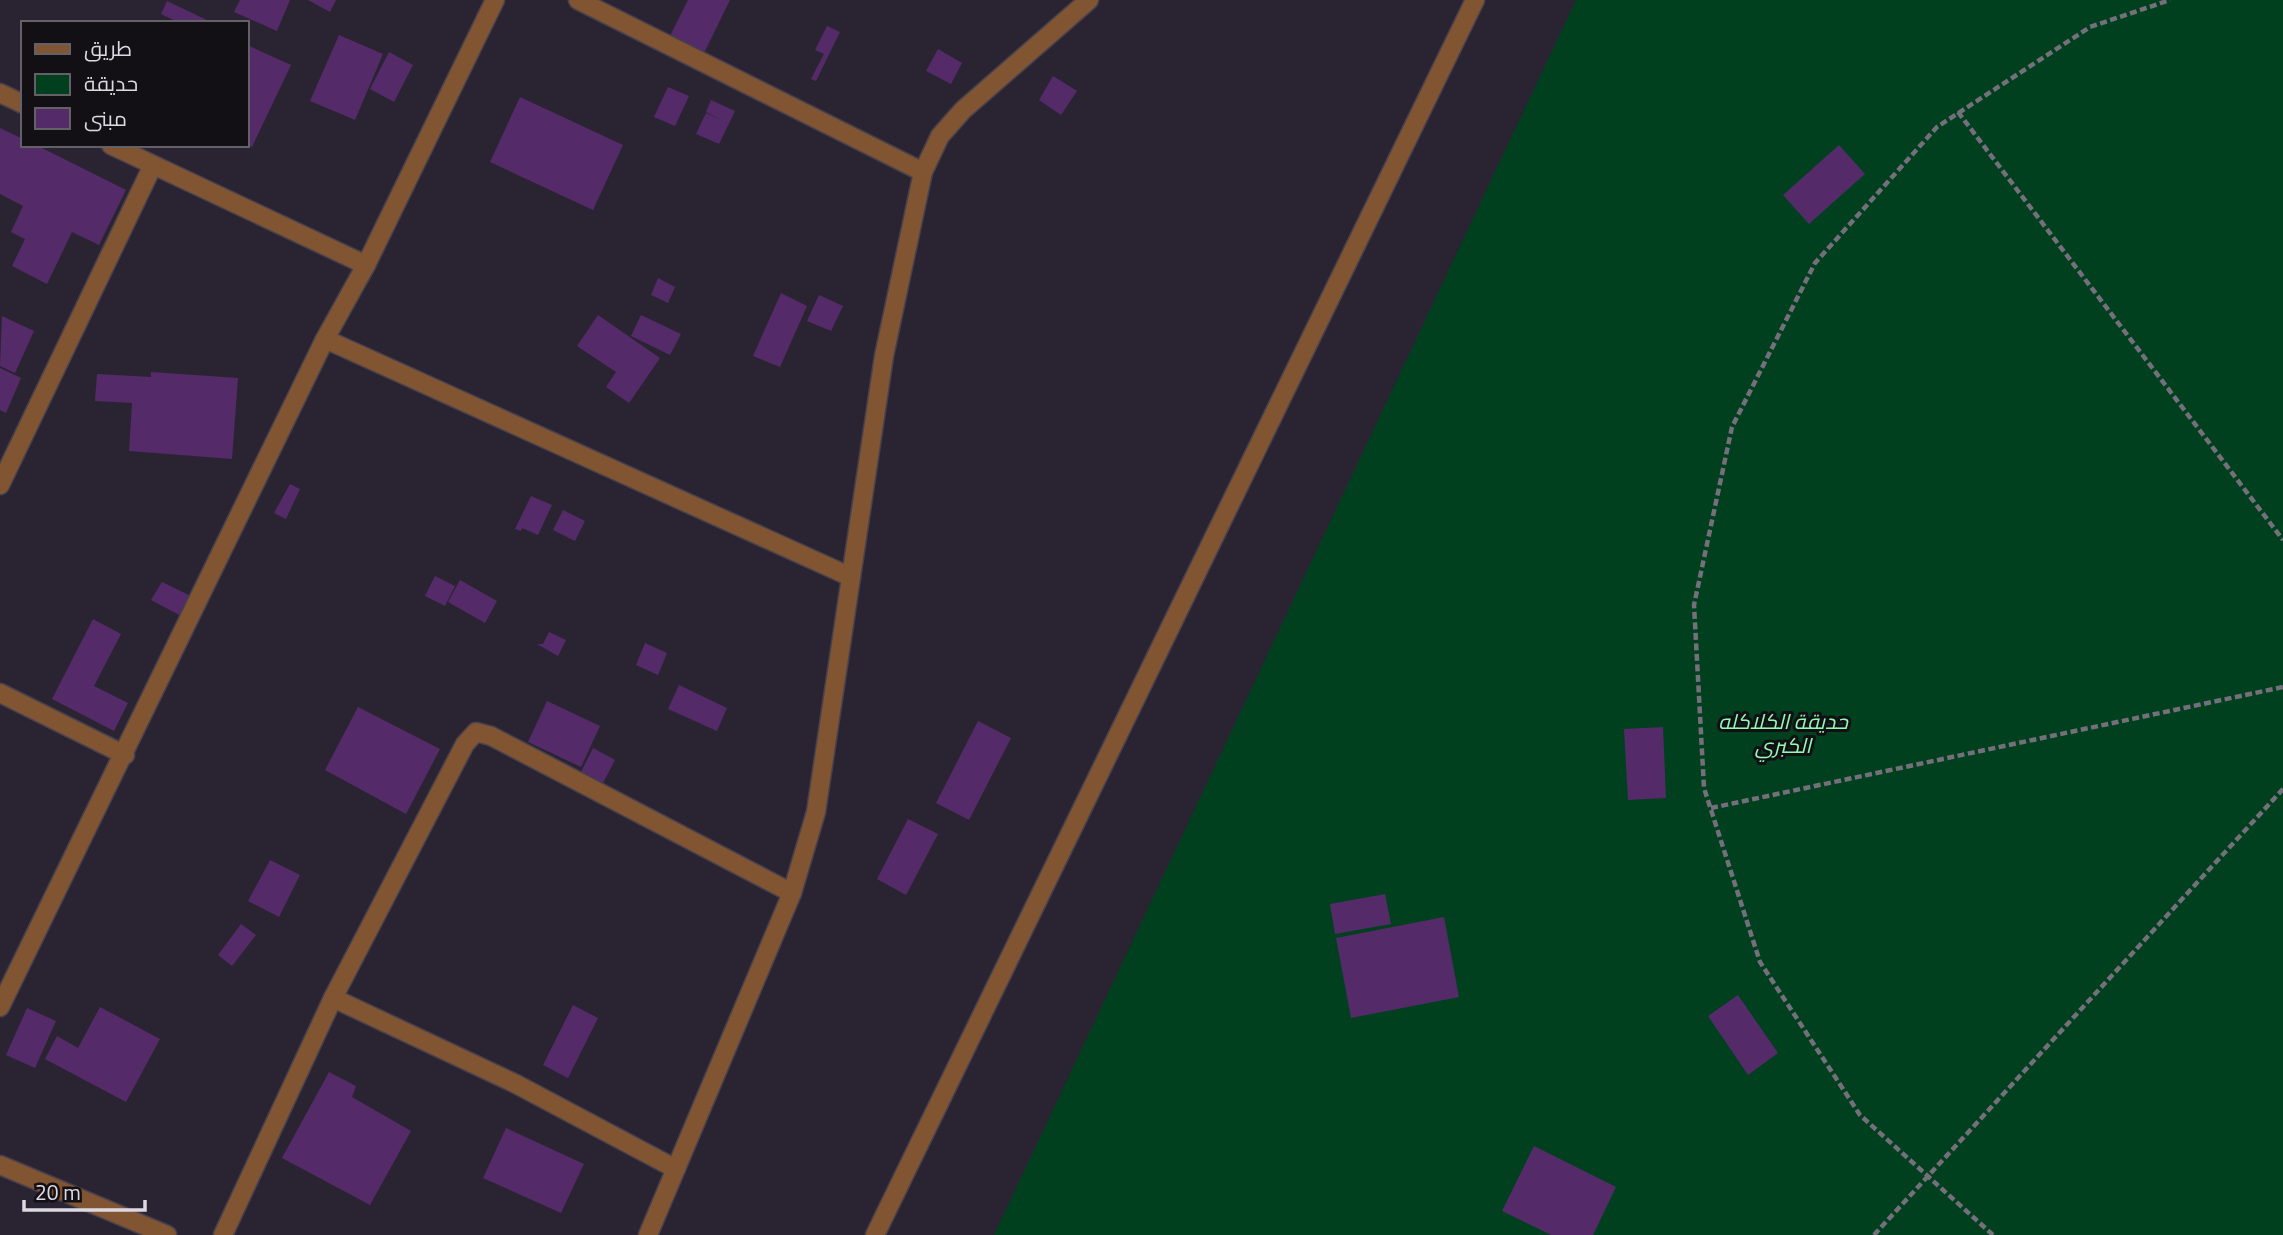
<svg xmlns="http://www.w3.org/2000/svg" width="2283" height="1235" font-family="Georgia,Cairo,serif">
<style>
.green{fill:#00401f}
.building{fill:#542a69}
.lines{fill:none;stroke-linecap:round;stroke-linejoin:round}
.street-casing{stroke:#47414e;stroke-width:21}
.path{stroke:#756f7b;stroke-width:4.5;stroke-dasharray:7 3.5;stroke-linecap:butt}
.street{stroke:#815432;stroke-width:18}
.labels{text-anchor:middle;stroke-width:6;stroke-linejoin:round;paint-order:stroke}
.park-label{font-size:21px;font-style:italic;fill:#90fbb3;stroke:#120f15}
</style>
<rect width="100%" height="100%" fill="#2a2432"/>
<path class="green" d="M 1576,0 L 2283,0 L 2283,1235 L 994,1235 Z"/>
<g class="building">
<path d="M 240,0 L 290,0 L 277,31 L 234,12 Z"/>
<path d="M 308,0 L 336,0 L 330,12 Z"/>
<path d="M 688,0 L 730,0 L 703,55 L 669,38 Z"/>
<path d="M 167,1 L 213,23 L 180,23 L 161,14 Z"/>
<path d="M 827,26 L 840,32 L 816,81 L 811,79 L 824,54 L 815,50 Z"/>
<path d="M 339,35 L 383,54 L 355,120 L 310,101 Z"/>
<path d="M 247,45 L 291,65 L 252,147 L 247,145 Z"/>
<path d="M 938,49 L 962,63 L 951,84 L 926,71 Z"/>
<path d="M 389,52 L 413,65 L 394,102 L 370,89 Z"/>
<path d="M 1053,76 L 1077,91 L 1061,115 L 1039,100 Z"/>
<path d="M 668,87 L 689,96 L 675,126 L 654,117 Z"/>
<path d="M 520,97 L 623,145 L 593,210 L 490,162 Z"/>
<path d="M 711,100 L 735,111 L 719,144 L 696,134 L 706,113 L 721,120 L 706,112 Z"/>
<path d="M 0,128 L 23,139 L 23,145 L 36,145 L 126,190 L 99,245 L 72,232 L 47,284 L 12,266 L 25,239 L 11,232 L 23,206 L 0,194 Z"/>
<path d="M 1839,145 L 1865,174 L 1809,224 L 1783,195 Z"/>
<path d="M 658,278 L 675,287 L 668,303 L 651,295 Z"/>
<path d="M 781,293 L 807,306 L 780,367 L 753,356 Z"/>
<path d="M 819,295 L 843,306 L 831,331 L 807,321 Z"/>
<path d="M 598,315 L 660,358 L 629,403 L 606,387 L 616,372 L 577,346 Z"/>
<path d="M 641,315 L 681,334 L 670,355 L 631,336 Z"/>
<path d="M 2,316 L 34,331 L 15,373 L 0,366 Z"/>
<path d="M 0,368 L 21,378 L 6,413 L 0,410 Z"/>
<path d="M 151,372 L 238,378 L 232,459 L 129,451 L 132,403 L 95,401 L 97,374 L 151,377 Z"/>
<path d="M 290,484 L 300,489 L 286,519 L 274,513 Z"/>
<path d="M 531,496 L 552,505 L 538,535 L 522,528 L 521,531 L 515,529 Z"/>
<path d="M 563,510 L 585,521 L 575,541 L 553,530 Z"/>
<path d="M 435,576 L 455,586 L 445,606 L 425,596 Z"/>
<path d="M 460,580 L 497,601 L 485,623 L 448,602 Z"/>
<path d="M 162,582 L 193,597 L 183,617 L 151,600 Z"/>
<path d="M 93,619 L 121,634 L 94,686 L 128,703 L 114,731 L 52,699 Z"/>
<path d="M 549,632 L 566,640 L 558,656 L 537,644 L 543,644 Z"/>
<path d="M 645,643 L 667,653 L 658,675 L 636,665 Z"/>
<path d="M 679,685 L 727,708 L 717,731 L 668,709 Z"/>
<path d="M 547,701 L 600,726 L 581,767 L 528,742 Z"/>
<path d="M 358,707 L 440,749 L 406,814 L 325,770 Z"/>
<path d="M 978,721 L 1011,738 L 969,820 L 936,803 Z"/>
<path d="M 1663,727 L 1666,798 L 1628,800 L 1624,729 Z"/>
<path d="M 593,748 L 615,760 L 603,783 L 581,772 Z"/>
<path d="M 908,819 L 938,834 L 906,895 L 877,879 Z"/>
<path d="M 270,860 L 300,875 L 279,917 L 248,901 Z"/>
<path d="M 1385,894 L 1391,924 L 1335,934 L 1330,904 Z"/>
<path d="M 1444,917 L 1459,997 L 1351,1018 L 1336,938 Z"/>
<path d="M 241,924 L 256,935 L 232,966 L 218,955 Z"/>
<path d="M 1738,995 L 1778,1053 L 1748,1075 L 1708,1016 Z"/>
<path d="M 573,1005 L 598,1018 L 568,1078 L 543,1065 Z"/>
<path d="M 100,1007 L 160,1039 L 126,1102 L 45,1059 L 57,1036 L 78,1048 Z"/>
<path d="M 27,1008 L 56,1021 L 35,1068 L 6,1055 Z"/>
<path d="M 329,1072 L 356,1086 L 352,1097 L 411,1131 L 370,1205 L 282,1158 Z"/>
<path d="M 506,1128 L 584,1164 L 561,1213 L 483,1178 Z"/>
<path d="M 1534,1146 L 1616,1187 L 1593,1235 L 1551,1235 L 1502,1211 Z"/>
</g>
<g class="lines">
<g class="street-casing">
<g id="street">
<path d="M 578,0 L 923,172"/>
<path d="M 0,93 L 23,104"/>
<path d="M 111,145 L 366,265"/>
<path d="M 325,339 L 851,577"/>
<path d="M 0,485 L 153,165"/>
<path d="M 0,693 L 125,755"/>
<path d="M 333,998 L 516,1084 L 676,1169"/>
<path d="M 0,1007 L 325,339 L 366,265 L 495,0"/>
<path d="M 0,1165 L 167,1235"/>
<path d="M 223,1235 L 333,998 L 465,744 L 476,732 L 491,736 L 792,893"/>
<path d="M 648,1235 L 792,893 L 816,812 L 884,356 L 923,172 L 940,136 L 963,110 L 1089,0"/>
<path d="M 875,1235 L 1475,0"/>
</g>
</g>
<g class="path">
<path d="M 1958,112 L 2283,540"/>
<path d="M 1711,808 L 2283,687"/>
<path d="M 1874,1235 L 2283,789"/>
<path d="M 1993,1235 L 1860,1115 L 1760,962 L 1704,788 L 1694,605 L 1732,427 L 1815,263 L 1937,127 L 2090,27 L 2170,0"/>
</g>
<use href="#street" class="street"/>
</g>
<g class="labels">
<g class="park-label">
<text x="1783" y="729">حديقة الكلاكله<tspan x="1783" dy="24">الكبري</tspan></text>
</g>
</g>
<rect x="21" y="21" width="228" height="126" fill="#120f15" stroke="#636067" stroke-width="2"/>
<rect x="35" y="44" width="35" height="10" fill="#815432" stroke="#636067" stroke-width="2"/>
<text x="84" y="56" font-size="21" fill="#ddd9e2">طريق</text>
<rect x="35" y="74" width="35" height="21" fill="#00401f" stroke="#636067" stroke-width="2"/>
<text x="84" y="91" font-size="21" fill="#ddd9e2">حديقة</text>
<rect x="35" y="108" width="35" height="21" fill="#542a69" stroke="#636067" stroke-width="2"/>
<text x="84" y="126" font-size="21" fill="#ddd9e2">مبنى</text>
<path d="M24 1200v10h121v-10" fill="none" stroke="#ddd9e2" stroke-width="3.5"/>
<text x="35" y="1200" font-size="21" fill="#ddd9e2" stroke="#120f15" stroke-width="5" paint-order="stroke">20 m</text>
</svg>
